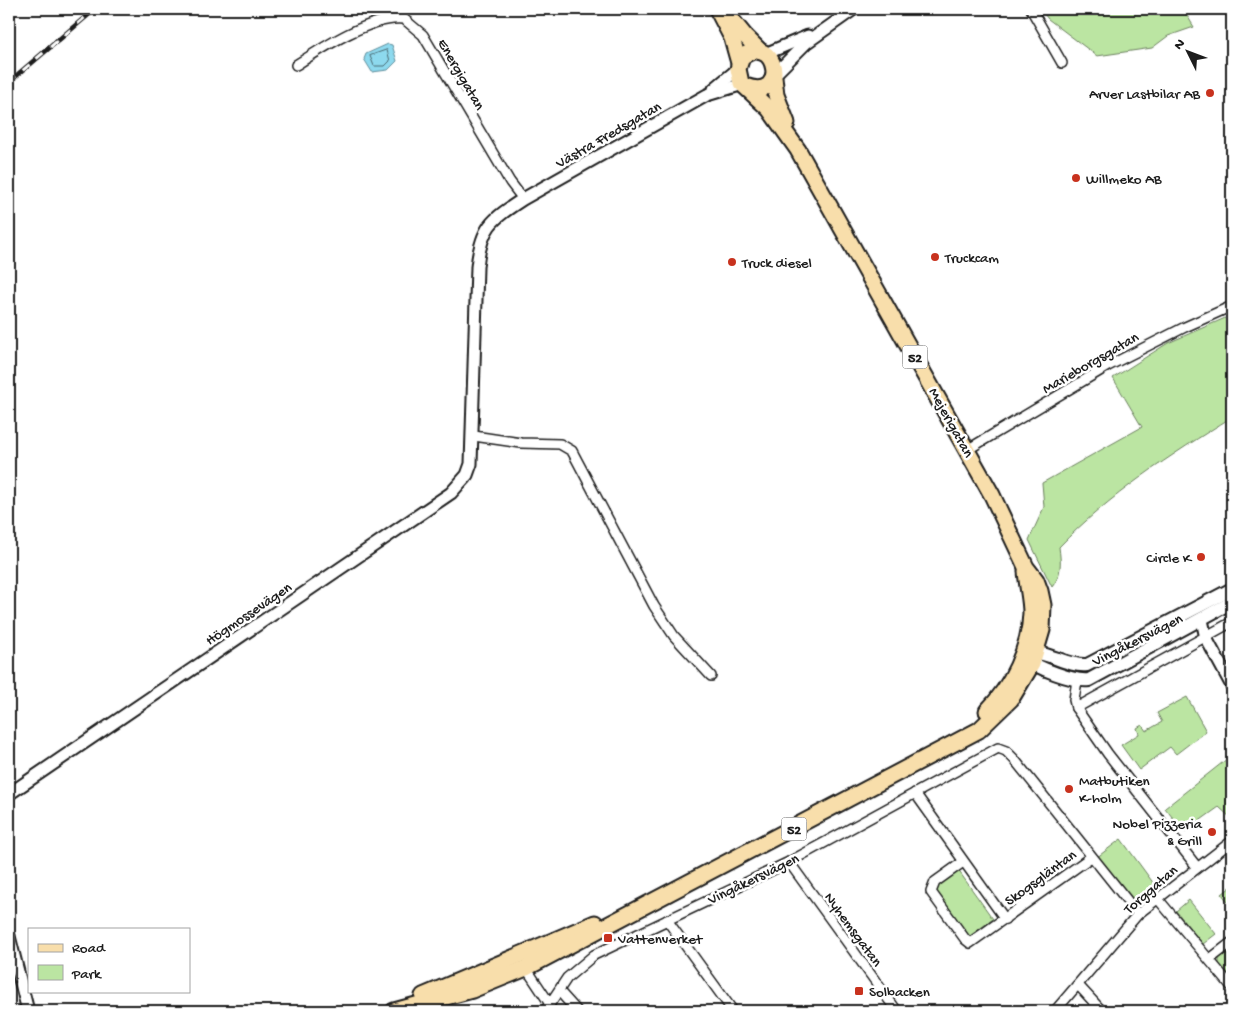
<svg xmlns="http://www.w3.org/2000/svg" width="1241" height="1020" font-family="'Gochi Hand',sans-serif">
<style>
.green{fill:#bbe5a2;stroke:#6c805f}
.water{fill:#8dd9ee;stroke:#608d9a}
.lines{fill:none;stroke-linecap:round;stroke-linejoin:round}
.shore{stroke:#496870;stroke-width:1}
.minor-casing{stroke:#1c1c1c;stroke-width:12}
.tertiary-casing{stroke:#1c1c1c;stroke-width:15}
.secondary-casing{stroke:#1c1c1c;stroke-width:16}
.primary-casing{stroke:#1c1c1c;stroke-width:19}
.minor{stroke:#fff;stroke-width:9}
.tertiary{stroke:#fff;stroke-width:11}
.secondary{stroke:#fff;stroke-width:12}
.primary{stroke:#f8deab;stroke-width:15}
.rail-casing{stroke:#1c1c1c;stroke-width:5}
.rail{stroke:#fff;stroke-width:3;stroke-dasharray:9;stroke-linecap:butt}
.poi-dot{fill:#c8321e;stroke:#fff;stroke-width:2}
.labels{text-anchor:middle;stroke-width:5;stroke-linejoin:round;paint-order:stroke}
.shield{fill:#fff;stroke:#606060;stroke-width:1}
.shield-label{font-size:14px;font-weight:bold;fill:#1c1c1c}
.street-label{font-size:15px;fill:#1c1c1c;stroke:#fff}
.poi-label{font-size:15px;fill:#1c1c1c;stroke:#fff;text-anchor:start}
</style>
<rect width="100%" height="100%" fill="#fff"/>
<filter id="ink" filterUnits="userSpaceOnUse"><feTurbulence type="fractalNoise" baseFrequency=".02" numOctaves="2"/><feDisplacementMap in="SourceGraphic" scale="10" xChannelSelector="R" yChannelSelector="G"/><feConvolveMatrix kernelMatrix="1 2 1 2 8 2 1 2 1" color-interpolation-filters="sRGB"/></filter>
<g filter="url(#ink)">
<g class="green">
<path d="M 1040,9 L 1183,9 L 1194,27 L 1168,36 L 1152,48 L 1097,56 L 1048,19 Z"/>
<path d="M 1232,315 L 1232,417 C 1171,455 1109,495 1059,547 C 1061,562 1062,575 1052,587 L 1029,540 L 1044,507 L 1042,483 L 1142,427 L 1113,378 L 1168,343 Z"/>
<path d="M 1187,697 L 1206,731 L 1176,754 L 1170,747 L 1139,770 L 1121,745 L 1139,734 L 1137,728 L 1142,725 L 1146,731 L 1162,722 L 1157,713 Z"/>
<path d="M 1232,755 L 1232,819 L 1219,807 L 1184,832 L 1165,808 Z"/>
<path d="M 1121,839 L 1157,888 L 1133,907 L 1096,858 Z"/>
<path d="M 958,870 L 993,919 L 967,938 L 932,889 Z"/>
<path d="M 1232,886 L 1232,904 L 1230,905 L 1222,894 Z"/>
<path d="M 1189,900 L 1216,934 L 1203,944 L 1176,911 Z"/>
<path d="M 1232,948 L 1232,981 L 1219,964 L 1219,958 Z"/>
</g>
<path class="water" d="M 388,44 L 392,45 L 397,61 L 388,70 L 372,72 L 364,59 L 366,54 Z"/>
<g class="lines">
<path class="shore" d="M 387,50 L 390,61 L 385,66 L 374,66 L 370,56 Z"/>
<g class="minor-casing">
<g id="minor">
<path d="M 1031,9 L 1062,63"/>
<path d="M 296,65 C 322,48 372,15 404,19 L 423,35 L 510,182 L 523,199"/>
<path d="M 474,436 L 521,443 L 560,444 L 572,451 L 654,606 L 674,636 L 711,676"/>
<path d="M 967,450 L 1108,366 L 1185,327 L 1232,306"/>
<path d="M 1077,680 L 1074,700 L 1076,708 L 1108,754 L 1197,867"/>
<path d="M 1076,708 L 1232,622"/>
<path d="M 915,793 L 1005,919"/>
<path d="M 789,862 L 897,1011"/>
<path d="M 963,862 L 935,882 L 931,892 L 965,939 L 970,943 L 1091,857"/>
<path d="M 1158,899 L 1232,987"/>
<path d="M 667,920 L 733,1011"/>
<path d="M 1210,959 L 1232,942"/>
<path d="M 526,968 L 550,1004"/>
<path d="M 1078,985 L 1102,1011"/>
<path d="M 559,991 L 577,1011"/>
<path d="M 545,1011 L 567,978 L 594,955 L 789,862 L 998,748 L 1006,751 L 1014,759 L 1138,914"/>
<path d="M 1055,1011 L 1138,914 L 1232,841"/>
</g>
</g>
<g class="tertiary-casing">
<g id="tertiary">
<path d="M 765,54 L 808,36"/>
<path d="M 774,75 L 806,43 L 854,9"/>
<path d="M 714,89 L 738,69"/>
<path d="M 1202,620 L 1206,638 L 1232,686"/>
<path d="M 9,794 L 451,493 L 467,475 L 471,464 L 477,267 C 481,227 491,220 523,199 L 707,95 L 743,84"/>
<path d="M 9,936 L 28,1011"/>
</g>
</g>
<g class="secondary-casing">
<g id="secondary">
<path d="M 1026,653 C 1048,650 1066,667 1087,665 L 1232,589"/>
<path d="M 1026,658 C 1036,668 1074,682 1089,680 L 1232,602"/>
</g>
</g>
<g class="primary-casing">
<g id="primary">
<path d="M 717,9 L 732,38 L 739,63"/>
<path d="M 727,14 L 745,36 L 761,52"/>
<path d="M 774,77 L 776,95 L 787,123"/>
<path d="M 987,711 C 1011,687 1030,648 1031,613 C 1031,599 1027,585 1026,571"/>
<path d="M 423,996 L 595,923"/>
<path d="M 394,1011 L 472,990 L 526,968 L 979,730 L 1011,699 L 1032,664 L 1042,630 L 1043,605 L 1040,591 L 1036,580 L 1026,567 L 992,495 L 798,150 L 769,109 L 741,83 L 738,69 L 742,57 C 776,30 791,103 745,86"/>
</g>
</g>
<use href="#minor" class="minor"/>
<use href="#tertiary" class="tertiary"/>
<use href="#secondary" class="secondary"/>
<use href="#primary" class="primary"/>
<g class="rail-casing">
<path id="rail" d="M 9,82 L 95,9"/>
</g>
<use href="#rail" class="rail"/>
</g>
</g>
<g class="poi-dot">
<circle cx="1210" cy="93" r="5"/>
<circle cx="1076" cy="178" r="5"/>
<circle cx="935" cy="257" r="5"/>
<circle cx="732" cy="262" r="5"/>
<circle cx="1201" cy="557" r="5"/>
<circle cx="1069" cy="789" r="5"/>
<circle cx="1212" cy="832" r="5"/>
<rect x="603" y="933" width="10" height="10" rx="2.5"/>
<rect x="854" y="986" width="10" height="10" rx="2.5"/>
</g>
<g class="labels">
<g class="shield">
<rect x="902.5" y="345.5" width="25" height="23" rx="4"/>
<rect x="781.5" y="817.5" width="25" height="23" rx="4"/>
</g>
<g class="shield-label">
<text x="915" y="362">52</text>
<text x="794" y="834">52</text>
</g>
<g class="street-label">
<text transform="translate(462 74) rotate(60)" y="5">Energigatan</text>
<text transform="translate(608 134) rotate(-30)" y="5">Västra Fredsgatan</text>
<text transform="translate(1090 362) rotate(-30)" y="5">Marieborgsgatan</text>
<text transform="translate(952 422) rotate(61)" y="5">Mejerigatan</text>
<text transform="translate(248 613) rotate(-34)" y="5">Högmossevägen</text>
<text transform="translate(1137 639) rotate(-27)" y="5">Vingåkersvägen</text>
<text transform="translate(1040 877) rotate(-36)" y="5">Skogsgläntan</text>
<text transform="translate(753 878) rotate(-26)" y="5">Vingåkersvägen</text>
<text transform="translate(1150 889) rotate(-41)" y="5">Torggatan</text>
<text transform="translate(854 929) rotate(54)" y="5">Nyhemsgatan</text>
</g>
<g class="poi-label">
<text x="1200" y="98" text-anchor="end">Arver Lastbilar AB</text>
<text x="1086" y="183">Willmeko AB</text>
<text x="945" y="262">Truckcam</text>
<text x="742" y="267">Truck diesel</text>
<text x="1191" y="562" text-anchor="end">Circle K</text>
<text x="1079" y="785">Matbutiken<tspan x="1079" dy="17">K-holm</tspan></text>
<text x="1202" y="828" text-anchor="end">Nobel Pizzeria<tspan x="1202" dy="17">&amp; Grill</tspan></text>
<text x="618" y="943">Vattenverket</text>
<text x="869" y="996">Solbacken</text>
</g>
</g>
<rect width="1241" height="1020" fill="none" stroke="#fff" stroke-width="30"/>
<rect x="15" y="15" width="1211" height="990" fill="none" stroke="#1c1c1c" stroke-width="2" filter="url(#ink)"/>
<rect x="28" y="928" width="162" height="65" fill="#ffffff" stroke="#a4a4a4"/>
<rect x="38" y="944" width="25" height="8" fill="#f8deab" stroke="#a4a4a4"/>
<text x="72" y="952" font-size="15" fill="#1c1c1c">Road</text>
<rect x="38" y="965" width="25" height="15" fill="#bbe5a2" stroke="#a4a4a4"/>
<text x="72" y="978" font-size="15" fill="#1c1c1c">Park</text>
<g transform="translate(1188 52) rotate(312)" stroke="#ffffff" stroke-width="4" paint-order="stroke">
<path d="M0-4L9 19L0 12L-9 19Z" fill="#1c1c1c"/>
<text y="-8" font-size="14" font-weight="bold" text-anchor="middle" fill="#1c1c1c">N</text>
</g>
</svg>
